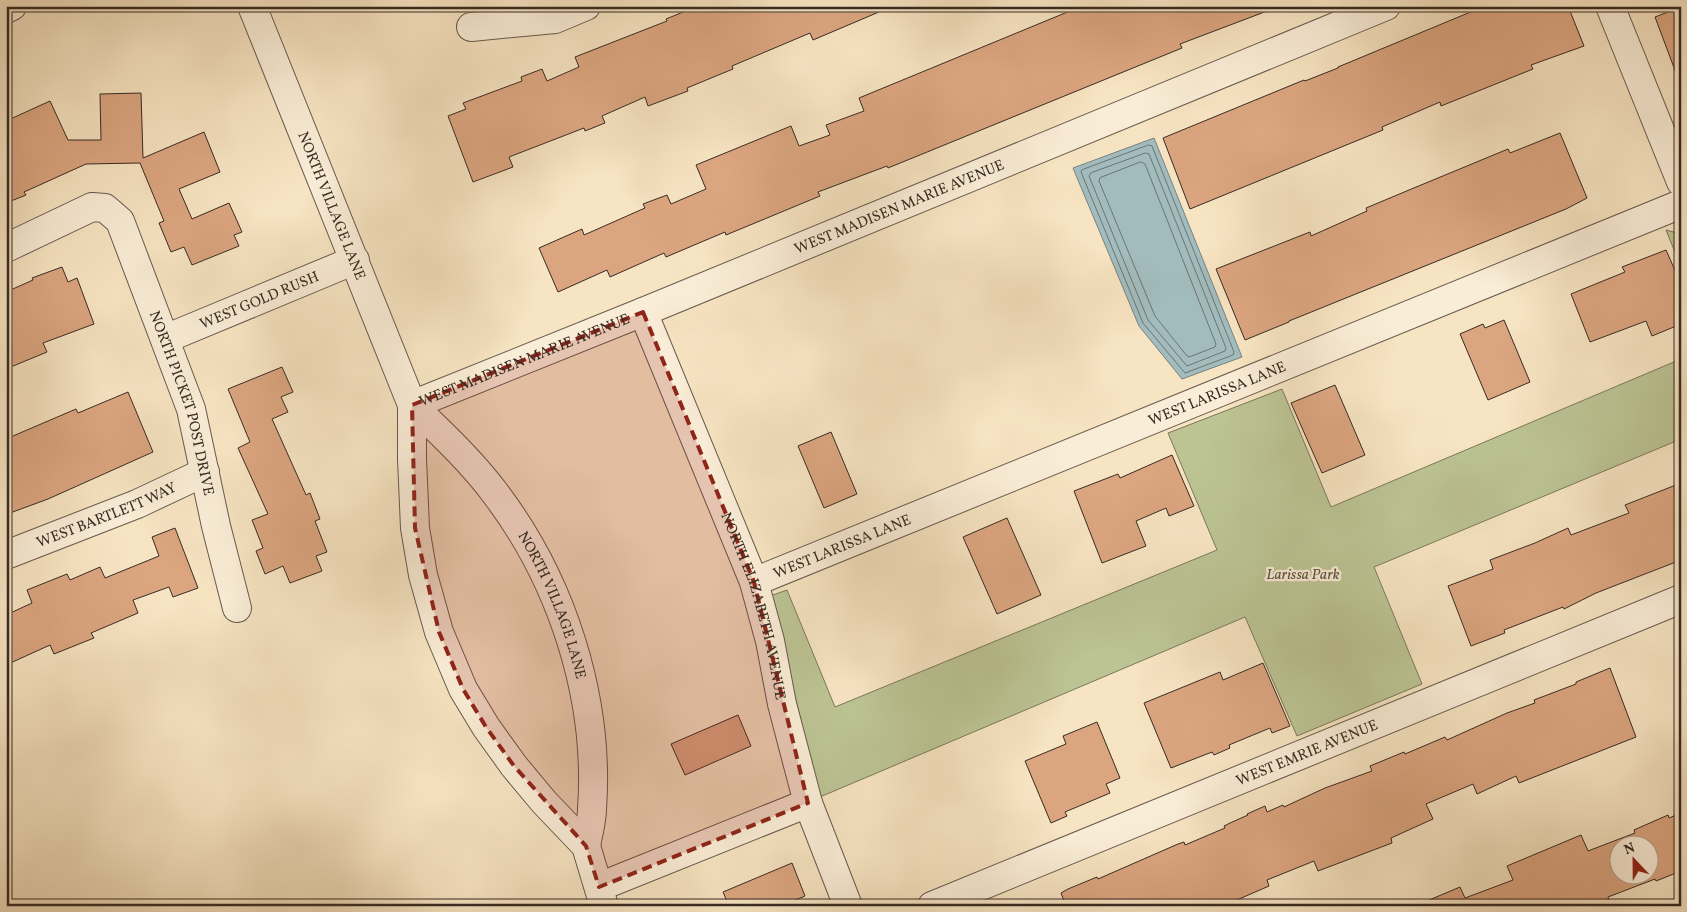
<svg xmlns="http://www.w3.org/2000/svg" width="1687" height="912" font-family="Vollkorn,serif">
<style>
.green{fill:#bcc494;stroke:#7a785c}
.water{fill:#a2bcbe;stroke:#778280}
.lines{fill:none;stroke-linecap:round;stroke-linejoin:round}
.shore{stroke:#6c7471;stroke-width:1}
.building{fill:#dba580;stroke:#372b24;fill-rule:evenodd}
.minor-casing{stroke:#67594c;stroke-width:30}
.minor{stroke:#faedd7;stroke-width:28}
.marked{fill:#8f2418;fill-opacity:0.2;stroke:#8f2418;stroke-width:4;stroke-dasharray:10 6;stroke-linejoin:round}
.labels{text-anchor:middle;stroke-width:4.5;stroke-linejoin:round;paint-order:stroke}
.street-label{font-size:15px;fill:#372b24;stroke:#faedd7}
.park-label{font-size:15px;font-style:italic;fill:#585140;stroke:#faedd7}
</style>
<rect width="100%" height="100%" fill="#f7e4c2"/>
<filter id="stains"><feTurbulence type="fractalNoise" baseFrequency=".004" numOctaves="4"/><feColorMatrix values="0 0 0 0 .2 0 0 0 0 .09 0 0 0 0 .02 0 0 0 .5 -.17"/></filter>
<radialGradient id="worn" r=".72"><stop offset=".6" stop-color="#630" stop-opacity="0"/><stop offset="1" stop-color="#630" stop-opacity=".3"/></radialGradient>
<g class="green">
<path d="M 1666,230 L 1681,234 L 1681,267 Z"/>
<path d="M 1681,359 L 1681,439 L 1374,567 L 1422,684 L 1297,736 L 1245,617 L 820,797 L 770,596 L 787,590 L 835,707 L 1217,550 L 1168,433 L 1282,389 L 1331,507 Z"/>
</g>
<path class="water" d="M 1154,138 L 1242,357 L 1182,379 L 1139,326 L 1073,168 Z"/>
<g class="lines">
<g class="shore">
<path d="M 1149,145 L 1152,146 L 1234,352 L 1233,355 L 1185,373 L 1143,323 L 1081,172 L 1082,170 Z"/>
<path d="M 1146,153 L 1149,154 L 1226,348 L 1225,351 L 1187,366 L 1148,320 L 1089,176 L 1091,173 Z"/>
<path d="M 1141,162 L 1145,164 L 1216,344 L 1215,347 L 1189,357 L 1187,356 L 1155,316 L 1099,181 L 1100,178 Z"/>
</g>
</g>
<g class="building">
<path d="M 698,6 L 893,6 L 813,40 L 810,33 L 732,66 L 733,69 L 687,88 L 688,91 L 648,106 L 645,97 L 602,116 L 605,123 L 585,131 L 584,128 L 509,157 L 513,167 L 473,182 L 448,116 L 466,109 L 463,103 L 522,81 L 521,77 L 542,69 L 547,81 L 579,67 L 575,57 L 667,21 L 666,19 Z"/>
<path d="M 1082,6 L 1275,6 L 1275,8 L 1180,44 L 1182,48 L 888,168 L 887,166 L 818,192 L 820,196 L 726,235 L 725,232 L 666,257 L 664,253 L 610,277 L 607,270 L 558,292 L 539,248 L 582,229 L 584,235 L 645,208 L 643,204 L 667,195 L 671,204 L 706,189 L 696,165 L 791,126 L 799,146 L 830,135 L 826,125 L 864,111 L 859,98 Z"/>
<path d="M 1485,6 L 1568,6 L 1584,46 L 1531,65 L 1533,69 L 1441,106 L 1440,102 L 1382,127 L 1383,130 L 1190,209 L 1163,138 L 1304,80 L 1305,81 L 1338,68 L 1338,67 Z"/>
<path d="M 1681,7 L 1681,80 L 1679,81 L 1655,17 Z"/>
<path d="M 141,93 L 143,158 L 204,132 L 220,172 L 179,189 L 192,219 L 229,203 L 242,232 L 234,235 L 239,246 L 192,265 L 184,247 L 171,252 L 159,223 L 164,221 L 140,163 L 86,164 L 24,192 L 26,195 L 6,203 L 6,121 L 50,101 L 68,140 L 101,140 L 100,94 Z"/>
<path d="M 1560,133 L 1587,198 L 1566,209 L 1289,321 L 1289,322 L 1245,340 L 1216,269 L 1310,232 L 1311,236 L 1367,211 L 1366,208 L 1409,190 L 1508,149 L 1510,153 Z"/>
<path d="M 1666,250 L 1681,284 L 1681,324 L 1652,336 L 1646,321 L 1590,342 L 1571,294 L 1625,272 L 1622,267 Z"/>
<path d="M 62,267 L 68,282 L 77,278 L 94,324 L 43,343 L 47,352 L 6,369 L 6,292 L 33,280 L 32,278 Z"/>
<path d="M 1504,320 L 1530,382 L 1488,400 L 1460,334 L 1483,324 L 1485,328 Z"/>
<path d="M 282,367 L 293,392 L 281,397 L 288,412 L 272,419 L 306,495 L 310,493 L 320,519 L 315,521 L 327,552 L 316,556 L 322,571 L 290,583 L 283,566 L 265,574 L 256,551 L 263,548 L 252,520 L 268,514 L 238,448 L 250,442 L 228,389 Z"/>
<path d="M 1335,385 L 1365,455 L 1322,473 L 1291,403 Z"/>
<path d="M 128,392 L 153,452 L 48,499 L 10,513 L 6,503 L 6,439 L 76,409 L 78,413 Z"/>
<path d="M 831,432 L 857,494 L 824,508 L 798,446 Z"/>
<path d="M 1172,455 L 1194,506 L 1169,516 L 1166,508 L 1136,521 L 1146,546 L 1102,563 L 1074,491 L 1118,474 L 1120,478 Z"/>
<path d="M 1681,483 L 1681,560 L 1596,593 L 1564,609 L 1563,607 L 1504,630 L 1505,633 L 1471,646 L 1448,586 L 1493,569 L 1490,560 L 1535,543 L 1568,528 L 1571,535 L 1629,513 L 1625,505 Z"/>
<path d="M 1007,518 L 1041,595 L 997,614 L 963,537 Z"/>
<path d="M 175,528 L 198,588 L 173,597 L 169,587 L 133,600 L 138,613 L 91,633 L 94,638 L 54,654 L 50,645 L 6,665 L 6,615 L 32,603 L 27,590 L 67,574 L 70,580 L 100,567 L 105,578 L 159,556 L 152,537 Z"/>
<path d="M 1263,663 L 1290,726 L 1272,733 L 1270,728 L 1229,745 L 1230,748 L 1214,755 L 1212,752 L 1171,768 L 1144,703 L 1220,672 L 1223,680 Z"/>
<path d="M 1610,668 L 1636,737 L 1519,783 L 1516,776 L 1477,794 L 1473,784 L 1426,804 L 1433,819 L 1391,838 L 1392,843 L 1318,871 L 1314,861 L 1267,880 L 1269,886 L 1223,906 L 1066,906 L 1061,893 L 1068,889 L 1097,877 L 1098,879 L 1178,844 L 1184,842 L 1185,845 L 1225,828 L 1224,826 L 1230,823 L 1248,815 L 1247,814 L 1265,806 L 1267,812 L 1283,805 L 1284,807 L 1325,788 L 1372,771 L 1370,766 L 1404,752 L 1405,754 L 1445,737 L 1447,740 L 1507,713 L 1535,703 L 1534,700 L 1576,684 L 1576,682 Z"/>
<path d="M 738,715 L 751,746 L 685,775 L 671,744 Z"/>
<path d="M 1097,722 L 1120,778 L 1106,784 L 1110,793 L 1065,812 L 1067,816 L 1051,823 L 1025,761 L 1066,744 L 1063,736 Z"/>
<path d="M 1681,813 L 1681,871 L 1656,881 L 1655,879 L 1608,897 L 1609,901 L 1597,906 L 1415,906 L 1460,887 L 1465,898 L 1513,880 L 1507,866 L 1581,835 L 1588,851 L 1635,833 L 1634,830 L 1668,815 L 1669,818 ZM 1620,844 L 1650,844 L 1650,874 L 1620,874 Z"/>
<path d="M 792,863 L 805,896 L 782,906 L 729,906 L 723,892 Z"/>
</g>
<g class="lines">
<g class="minor-casing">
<g id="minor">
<path id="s1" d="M 252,6 L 412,405 L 412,459 L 415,528 L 423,575 L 439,632 L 463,689 L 486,727 L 514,766 L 544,802 L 586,846 L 604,906"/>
<path d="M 1610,6 L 1681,182"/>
<path d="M 6,9 L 12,6"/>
<path d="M 471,27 L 555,19 L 586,6"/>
<path id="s2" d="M 6,248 L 92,207 L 105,208 L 120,221 L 191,409 L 216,526 L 237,608"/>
<path id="s3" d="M 643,312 L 754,582 L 770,641 L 782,704 L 808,803 L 848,906"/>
<path id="s4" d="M 165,339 L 355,260"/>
<path id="s5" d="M 412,405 L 643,312 L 1386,6"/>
<path id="s6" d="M 412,405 C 441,433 471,461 495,493 C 562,581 600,698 592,809 C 592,821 588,834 586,846"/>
<path id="s7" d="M 6,555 L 137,504 L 205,472"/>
<path id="s8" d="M 754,582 L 1681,204"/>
<path d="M 599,887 L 808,803"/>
<path id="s9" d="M 932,906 L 1681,599"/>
</g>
</g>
<use href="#minor" class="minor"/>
</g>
<path class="marked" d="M 643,312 L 754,582 L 808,803 L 599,887 L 586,846 L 514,766 L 486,727 L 463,689 L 439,632 L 415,528 L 412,405 Z"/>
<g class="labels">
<g class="street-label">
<text dy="5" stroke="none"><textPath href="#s1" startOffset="215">NORTH VILLAGE LANE</textPath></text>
<text dy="5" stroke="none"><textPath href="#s5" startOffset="526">WEST MADISEN MARIE AVENUE</textPath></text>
<text dy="5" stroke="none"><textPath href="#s4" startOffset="102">WEST GOLD RUSH</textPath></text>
<text dy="5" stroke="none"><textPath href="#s5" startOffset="121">WEST MADISEN MARIE AVENUE</textPath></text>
<text dy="5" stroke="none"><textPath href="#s8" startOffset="500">WEST LARISSA LANE</textPath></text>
<text dy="5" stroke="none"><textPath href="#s2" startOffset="321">NORTH PICKET POST DRIVE</textPath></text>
<text dy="5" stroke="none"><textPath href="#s7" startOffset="108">WEST BARTLETT WAY</textPath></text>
<text dy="5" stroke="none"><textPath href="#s8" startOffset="95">WEST LARISSA LANE</textPath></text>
<text dy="5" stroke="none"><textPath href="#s6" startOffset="248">NORTH VILLAGE LANE</textPath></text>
<text dy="5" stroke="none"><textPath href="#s3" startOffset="315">NORTH ELIZABETH AVENUE</textPath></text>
<text dy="5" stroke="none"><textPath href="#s9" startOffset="405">WEST EMRIE AVENUE</textPath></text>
</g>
<g class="park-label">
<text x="1303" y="579">Larissa Park</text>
</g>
</g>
<rect width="1687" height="912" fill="none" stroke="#f7e4c2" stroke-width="25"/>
<rect x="8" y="8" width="1672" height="897" fill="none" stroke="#372b24" stroke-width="2.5"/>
<rect x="12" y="12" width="1662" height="887" fill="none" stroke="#372b24"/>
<g transform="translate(1634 860) rotate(338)"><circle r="24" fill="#faedd7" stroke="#ac9f8f"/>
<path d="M0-4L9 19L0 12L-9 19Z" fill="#8f2418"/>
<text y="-8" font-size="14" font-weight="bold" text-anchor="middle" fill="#372b24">N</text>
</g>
<rect width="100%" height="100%" filter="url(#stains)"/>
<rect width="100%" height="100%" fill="url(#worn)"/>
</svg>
